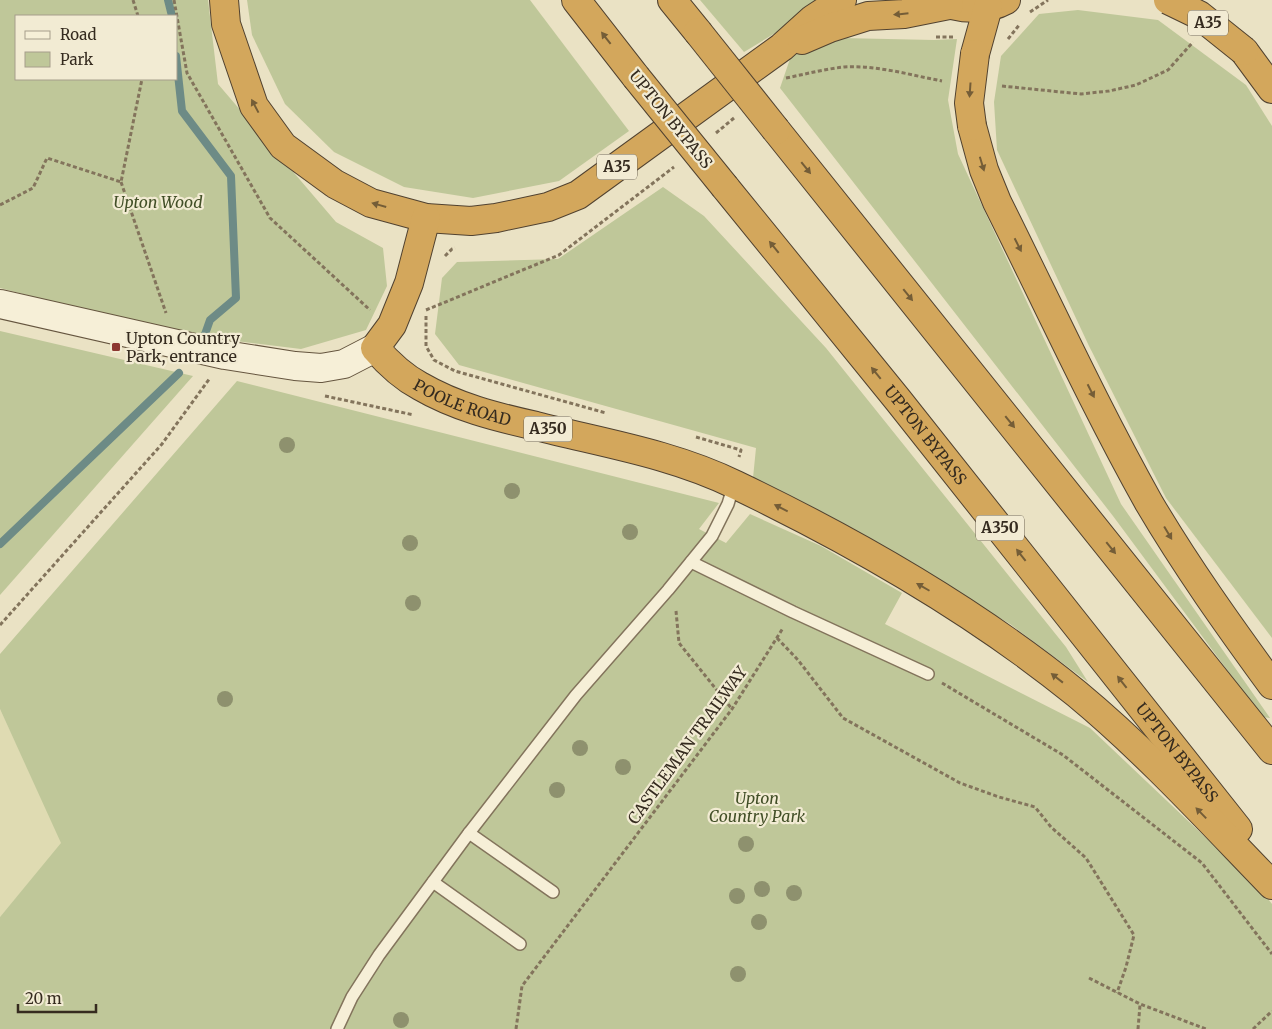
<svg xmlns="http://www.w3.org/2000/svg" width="1272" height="1029" font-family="Merriweather,serif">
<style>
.farmland{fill:#dfdbb2}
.green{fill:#bfc799;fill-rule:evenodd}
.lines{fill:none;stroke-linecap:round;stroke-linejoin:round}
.stream{stroke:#6d8b86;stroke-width:8}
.lane-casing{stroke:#83745c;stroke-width:14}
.secondary-casing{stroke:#65553f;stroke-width:30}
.highway-casing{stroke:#514230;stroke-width:30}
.path{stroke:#83745c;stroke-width:3;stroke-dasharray:4 2.5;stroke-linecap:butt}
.lane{stroke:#f6efd7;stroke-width:11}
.secondary{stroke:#f6efd7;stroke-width:28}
.highway{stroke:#d3a75c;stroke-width:28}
.highway-bridge-casing{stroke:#514230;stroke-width:30;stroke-linecap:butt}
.highway-bridge{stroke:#d3a75c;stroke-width:28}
.tree{fill:#8e916e}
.oneway{fill:#745d37}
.poi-dot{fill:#8d3731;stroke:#f2ebd3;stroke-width:2}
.labels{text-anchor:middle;stroke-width:4.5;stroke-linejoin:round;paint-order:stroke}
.shield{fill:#f2ebd3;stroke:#6e6555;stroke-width:1}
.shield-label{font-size:15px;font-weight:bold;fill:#352b1f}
.street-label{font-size:16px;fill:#352b1f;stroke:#f2ebd3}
.park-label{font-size:16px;font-style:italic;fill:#424f27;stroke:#f2ebd3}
.poi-label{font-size:16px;fill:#352b1f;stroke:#f2ebd3;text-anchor:start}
</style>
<rect width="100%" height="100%" fill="#eae2c4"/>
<path class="farmland" d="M 0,709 L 62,843 L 0,917 Z"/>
<g class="green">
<path d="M 0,0 L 208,0 L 218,84 L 336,222 L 383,248 L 387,286 L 366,330 L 301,349 L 204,337 L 145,326 L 0,288 ZM 16,16 L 176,16 L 176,79 L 16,79 Z"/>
<path d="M 247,0 L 530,0 L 629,131 L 559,181 L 473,198 L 404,187 L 334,152 L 285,104 L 252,35 Z"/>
<path d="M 700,0 L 830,0 L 744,52 Z"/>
<path d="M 1078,10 L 1158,20 L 1246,85 L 1272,126 L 1272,638 L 1166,498 L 1089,346 L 997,150 L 994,102 L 1001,56 L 1039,14 Z"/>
<path d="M 841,38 L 934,40 L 957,39 L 948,100 L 958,154 L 1121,504 L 1270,718 L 1262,717 L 1113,516 L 780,88 L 791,56 Z"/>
<path d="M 663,187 L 704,216 L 826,348 L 1066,647 L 1088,682 L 1010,624 L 868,540 L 753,478 L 756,448 L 459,365 L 435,334 L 442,278 L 457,262 L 558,259 Z"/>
<path d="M 0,331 L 193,376 L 0,595 Z"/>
<path d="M 237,381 L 719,503 L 699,529 L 726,543 L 750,514 L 821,546 L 902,593 L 885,624 L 1090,728 L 1261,890 L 1272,904 L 1272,1029 L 0,1029 L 0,917 L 61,843 L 0,709 L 0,654 Z"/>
</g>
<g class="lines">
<g class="stream">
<path d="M 168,0 L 172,16"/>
<path d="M 176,56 L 182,111 L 231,176 L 236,298 L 210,320 L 204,337"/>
<path d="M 0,544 L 179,373"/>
</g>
<g class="lane-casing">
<g id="lane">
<path d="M 691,562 L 793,612 L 928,674"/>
<path d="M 469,833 L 553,892"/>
<path d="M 433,882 L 520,944"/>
<path d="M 337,1029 L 352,997 L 379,955 L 469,833 L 576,695 L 668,590 L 712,536 L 728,504 L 734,484"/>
</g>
</g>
<g class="secondary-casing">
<path id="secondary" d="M 0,304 L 225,355 L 295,366 L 321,368 L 344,364 L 375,348"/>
</g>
<g class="highway-casing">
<g id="highway">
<path d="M 224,0 L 226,24 L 254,106 L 283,146 L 335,184 L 371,203 L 426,218 L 471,221 L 496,218 L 548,207 L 578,195 L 782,47 L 813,19 L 842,0"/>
<path d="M 576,0 L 636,77"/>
<path d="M 672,0 L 698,32"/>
<path d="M 939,0 C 959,10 986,11 1006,0"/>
<path d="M 802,40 L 830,28 L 868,16 L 904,14 L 949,5"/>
<path d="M 1244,51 L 1272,89"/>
<path d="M 975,54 L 988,7"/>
<path d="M 972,126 L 984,170 L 997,202 C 1047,302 1094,405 1149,503 C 1186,566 1229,626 1272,685"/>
<path d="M 776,130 L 1272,750"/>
<path id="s1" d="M 725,187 L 898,400 L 1238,829"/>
<path id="s2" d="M 426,218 L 409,283 L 392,325 L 375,348 C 388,363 403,377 420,386 C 456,407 496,417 536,426 C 603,443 673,454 736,485 C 855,542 974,610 1077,694 C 1147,752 1209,820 1272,885"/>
</g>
</g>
<g class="path">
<path d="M 133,0 L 138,16"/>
<path d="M 174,0 L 187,73 L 270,218 L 370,310"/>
<path d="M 1030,12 L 1048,0"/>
<path d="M 936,37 L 953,37"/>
<path d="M 1008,39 L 1020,24"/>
<path d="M 786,78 C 806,74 825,69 844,67 C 877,65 910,75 942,81"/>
<path d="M 1002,86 L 1081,94 L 1109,91 L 1136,85 L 1168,70 L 1193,42"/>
<path d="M 716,133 L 734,118"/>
<path d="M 121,182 L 166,313"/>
<path d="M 0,205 L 33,188 L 47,158 L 121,182 L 142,79"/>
<path d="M 445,256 L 452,249 L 455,248"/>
<path d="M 426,310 L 559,255 L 674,167"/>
<path d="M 426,316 L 426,346 L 434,360 L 455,371 L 606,413"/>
<path d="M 325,396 L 414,415"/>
<path d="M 696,437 L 741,450 L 739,457"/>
<path d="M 676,611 L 679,643 L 732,709"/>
<path d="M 0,625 L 162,444 L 210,378"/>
<path d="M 777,638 L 798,660 L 843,718 L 960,783 L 999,797 L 1035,807 L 1051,827 L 1086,858 L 1134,935 L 1126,967 L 1117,993"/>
<path d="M 942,683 L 1063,755 L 1202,863 L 1272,954"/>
<path d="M 1089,978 L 1140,1004 L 1206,1029"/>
<path d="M 516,1029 L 522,986 L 732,709 L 783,628"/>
<path d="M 1138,1029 L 1140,1005"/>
<path d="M 1253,1029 L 1272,1011"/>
</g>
<use href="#lane" class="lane"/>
<use href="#secondary" class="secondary"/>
<use href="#highway" class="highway"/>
<g class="highway-bridge-casing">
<g id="highway-bridge">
<path d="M 1168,0 L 1199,15 L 1244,51"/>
<path d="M 698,32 L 776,130"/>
<path d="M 636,77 L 725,187"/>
<path d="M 972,126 L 969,103 L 975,54"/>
</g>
</g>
<use href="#highway-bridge" class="highway-bridge"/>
</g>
<g class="tree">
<circle cx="287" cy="445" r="8"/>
<circle cx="512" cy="491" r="8"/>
<circle cx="630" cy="532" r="8"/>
<circle cx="410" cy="543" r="8"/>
<circle cx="413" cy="603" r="8"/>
<circle cx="225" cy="699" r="8"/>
<circle cx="580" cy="748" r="8"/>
<circle cx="623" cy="767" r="8"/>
<circle cx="557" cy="790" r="8"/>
<circle cx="746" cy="844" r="8"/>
<circle cx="762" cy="889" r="8"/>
<circle cx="794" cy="893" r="8"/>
<circle cx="737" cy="896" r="8"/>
<circle cx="759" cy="922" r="8"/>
<circle cx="738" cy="974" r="8"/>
<circle cx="401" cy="1020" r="8"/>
</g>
<defs><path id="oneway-solid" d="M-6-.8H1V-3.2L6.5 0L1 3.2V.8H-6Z" transform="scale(1.25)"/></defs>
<g class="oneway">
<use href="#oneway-solid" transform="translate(901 14) rotate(174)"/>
<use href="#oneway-solid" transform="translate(606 38) rotate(-128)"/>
<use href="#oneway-solid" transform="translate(970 90) rotate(94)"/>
<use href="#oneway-solid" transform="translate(255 106) rotate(-118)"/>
<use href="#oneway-solid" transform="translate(982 164) rotate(73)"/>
<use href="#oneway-solid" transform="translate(806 168) rotate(51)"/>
<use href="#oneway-solid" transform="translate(379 205) rotate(-164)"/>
<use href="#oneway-solid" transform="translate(1018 245) rotate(63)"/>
<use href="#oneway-solid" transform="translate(774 247) rotate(-129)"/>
<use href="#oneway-solid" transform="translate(908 295) rotate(51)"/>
<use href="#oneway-solid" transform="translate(876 373) rotate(-129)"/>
<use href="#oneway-solid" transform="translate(1091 391) rotate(63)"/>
<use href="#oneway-solid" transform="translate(1010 422) rotate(51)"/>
<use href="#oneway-solid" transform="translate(781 508) rotate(-153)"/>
<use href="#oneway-solid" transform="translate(1168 533) rotate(59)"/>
<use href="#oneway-solid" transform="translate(1111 548) rotate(51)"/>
<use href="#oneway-solid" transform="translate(1021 555) rotate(-128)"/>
<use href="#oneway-solid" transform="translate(923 587) rotate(-150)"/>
<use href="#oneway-solid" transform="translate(1057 678) rotate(-142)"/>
<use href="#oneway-solid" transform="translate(1122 682) rotate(-128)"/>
<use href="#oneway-solid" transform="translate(1201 813) rotate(-134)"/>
</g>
<rect class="poi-dot" x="111" y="342" width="10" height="10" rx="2.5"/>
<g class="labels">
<g class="shield">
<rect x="1188" y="10.5" width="40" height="25" rx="4"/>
<rect x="597" y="154.5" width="40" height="25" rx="4"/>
<rect x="524" y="416.5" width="48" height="25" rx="4"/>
<rect x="976" y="515.5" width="48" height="25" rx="4"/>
</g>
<g class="shield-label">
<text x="1208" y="28">A35</text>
<text x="617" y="172">A35</text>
<text x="548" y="434">A350</text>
<text x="1000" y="533">A350</text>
</g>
<g class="street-label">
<text transform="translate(671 119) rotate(51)" y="6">UPTON BYPASS</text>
<text dy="6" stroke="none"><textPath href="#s2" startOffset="246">POOLE ROAD</textPath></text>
<text dy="6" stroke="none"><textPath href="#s1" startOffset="319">UPTON BYPASS</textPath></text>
<text transform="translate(687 745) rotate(-54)" y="6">CASTLEMAN TRAILWAY</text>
<text dy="6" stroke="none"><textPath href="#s1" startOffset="724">UPTON BYPASS</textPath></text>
</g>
<g class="park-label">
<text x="158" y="208">Upton Wood</text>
<text x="757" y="804">Upton<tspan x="757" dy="18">Country Park</tspan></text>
</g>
<g class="poi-label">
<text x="126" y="344">Upton Country<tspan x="126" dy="18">Park, entrance</tspan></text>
</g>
</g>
<rect x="15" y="15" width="162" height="65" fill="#f2ebd3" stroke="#a69e8b"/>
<rect x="25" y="31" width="25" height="8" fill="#f6efd7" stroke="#a69e8b"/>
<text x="60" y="40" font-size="15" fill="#352b1f">Road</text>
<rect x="25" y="52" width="25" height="15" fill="#bfc799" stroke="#a69e8b"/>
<text x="60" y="65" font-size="15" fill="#352b1f">Park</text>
<path d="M18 1004v8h78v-8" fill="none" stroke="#352b1f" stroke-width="2.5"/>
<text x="25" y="1004" font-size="15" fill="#352b1f" stroke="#f2ebd3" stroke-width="4" paint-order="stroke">20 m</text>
</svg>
